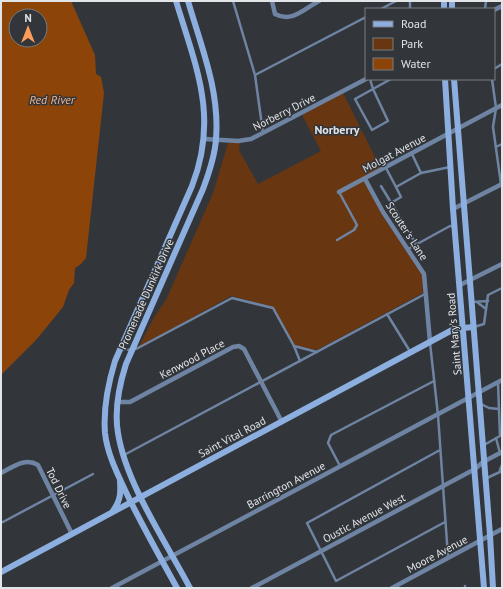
<svg xmlns="http://www.w3.org/2000/svg" width="503" height="589" font-family="'PT Sans',sans-serif">
<style>
.green{fill:#683611}
.water{fill:#8c4408;fill-rule:evenodd}
.lines{fill:none;stroke-linecap:round;stroke-linejoin:round}
.lane{stroke:#6e84a2;stroke-width:2.5}
.street{stroke:#6e84a2;stroke-width:4.5}
.secondary{stroke:#8dafdf;stroke-width:6}
.labels{text-anchor:middle;stroke-width:3;stroke-linejoin:round;paint-order:stroke}
.street-label{font-size:11px;fill:#e2e5e8;stroke:#32363b}
.water-label{font-size:12px;font-style:italic;fill:#f2b48f;stroke:#32363b}
.neighbourhood-label{font-size:12px;font-weight:bold;fill:#e2e5e8;stroke:#32363b}
</style>
<rect width="100%" height="100%" fill="#32363b"/>
<path class="green" d="M 343,93 L 381,169 L 364,178 L 382,215 L 422,274 L 423,293 L 317,350 L 294,346 L 273,307 L 231,296 L 138,348 L 155,316 L 166,300 L 213,193 L 228,143 L 240,143 L 239,150 L 258,184 L 321,151 L 302,115 Z"/>
<path class="water" d="M 1,1 L 71,1 L 95,55 L 96,74 L 101,77 L 104,93 L 86,258 L 81,264 L 75,268 L 74,283 L 69,290 L 63,307 L 36,340 L 1,375 ZM 16,16 L 40,16 L 40,40 L 16,40 Z"/>
<g class="lines">
<g class="lane">
<path d="M 233,1 L 255,75 L 263,133"/>
<path d="M 381,9 L 396,1"/>
<path d="M 410,9 L 410,1"/>
<path d="M 485,9 L 486,1"/>
<path d="M 494,69 L 502,64"/>
<path d="M 255,75 L 366,17"/>
<path d="M 370,79 L 373,89 L 391,79"/>
<path d="M 492,79 L 496,108 L 493,127 L 501,184"/>
<path d="M 373,89 L 388,121 L 372,130 L 355,99 Z"/>
<path d="M 496,147 L 502,144"/>
<path d="M 412,154 L 421,173"/>
<path d="M 386,168 L 396,187 L 421,173 L 450,167"/>
<path d="M 381,186 L 416,244"/>
<path d="M 391,203 L 401,197 L 396,187"/>
<path d="M 337,240 L 354,230 L 357,225 L 339,192"/>
<path d="M 408,249 L 450,226 L 455,226"/>
<path d="M 472,302 L 488,301"/>
<path d="M 477,302 L 486,309"/>
<path d="M 387,314 L 411,353"/>
<path d="M 474,327 L 484,324 L 488,295 L 502,288"/>
<path d="M 430,343 L 438,415 L 448,557"/>
<path d="M 294,346 L 317,352"/>
<path d="M 121,349 L 132,350 L 138,348 L 232,298 L 273,308 L 294,346 L 300,361"/>
<path d="M 481,404 L 489,408 L 499,409"/>
<path d="M 496,438 L 500,453"/>
<path d="M 484,445 L 500,436 L 498,383"/>
<path d="M 440,450 L 307,523 L 336,581 L 445,522"/>
<path d="M 124,455 L 425,294"/>
<path d="M 340,466 L 328,443 L 331,435 L 434,381"/>
<path d="M 500,470 L 502,465"/>
<path d="M 487,478 L 502,471"/>
<path d="M 1,523 L 93,474"/>
<path d="M 465,586 L 465,588"/>
</g>
<g class="street">
<path d="M 272,1 L 275,14 C 292,23 304,9 319,1"/>
<path d="M 494,10 L 502,6"/>
<path d="M 205,139 L 238,141 L 251,139 L 366,79"/>
<path d="M 365,179 L 383,212 L 424,274 L 430,342"/>
<path d="M 339,192 L 502,105"/>
<path d="M 453,209 L 502,184"/>
<path d="M 460,285 L 502,264"/>
<path d="M 117,402 L 130,402 L 233,347 L 239,346 L 244,349 L 282,422"/>
<path d="M 1,473 C 13,467 25,457 38,465 L 72,534"/>
<path d="M 112,588 L 502,380"/>
<path d="M 252,588 L 475,469 L 483,462 L 502,452"/>
<path d="M 392,588 L 502,529"/>
</g>
<g class="secondary">
<path d="M 176,1 C 196,67 219,117 192,186 L 115,361 C 108,384 103,408 105,433 C 107,452 116,471 124,488 C 140,522 159,555 177,588"/>
<path d="M 188,1 C 201,46 220,91 216,139 C 215,156 209,173 203,189 L 126,364 C 119,386 114,410 118,433 C 126,484 166,542 190,588"/>
<path d="M 444,9 L 444,1"/>
<path d="M 452,9 L 452,1"/>
<path d="M 445,79 L 453,209 L 484,588"/>
<path d="M 454,79 L 490,535 L 493,588"/>
<path d="M 113,511 C 120,501 121,494 120,482"/>
<path d="M 1,572 L 454,329 L 473,327"/>
</g>
</g>
<g class="labels">
<g class="street-label">
<text transform="translate(284 112) rotate(-27)" y="4">Norberry Drive</text>
<text transform="translate(394 153) rotate(-28)" y="4">Molgat Avenue</text>
<text transform="translate(407 231) rotate(57)" y="4">Scouter's Lane</text>
<text transform="translate(146 294) rotate(-66)" y="4">Promenade Dunkirk Drive</text>
<text transform="translate(454 334) rotate(-95)" y="4">Saint Mary's Road</text>
<text transform="translate(192 359) rotate(-28)" y="4">Kenwood Place</text>
<text transform="translate(232 437) rotate(-28)" y="4">Saint Vital Road</text>
<text transform="translate(286 485) rotate(-28)" y="4">Barrington Avenue</text>
<text transform="translate(59 488) rotate(64)" y="4">Tod Drive</text>
<text transform="translate(364 518) rotate(-28)" y="4">Oustic Avenue West</text>
<text transform="translate(437 554) rotate(-28)" y="4">Moore Avenue</text>
</g>
<g class="water-label">
<text x="52" y="104">Red River</text>
</g>
<g class="neighbourhood-label">
<text x="337" y="134">Norberry</text>
</g>
</g>
<rect width="503" height="589" fill="none" stroke="#e2e5e8" stroke-width="4"/>
<rect x="365" y="8" width="130" height="72" fill="#32363b" stroke="#787c80"/>
<rect x="373" y="21" width="20" height="6" fill="#8dafdf" stroke="#787c80"/>
<text x="401" y="28" font-size="12" fill="#e2e5e8">Road</text>
<rect x="373" y="38" width="20" height="12" fill="#683611" stroke="#787c80"/>
<text x="401" y="48" font-size="12" fill="#e2e5e8">Park</text>
<rect x="373" y="58" width="20" height="12" fill="#8c4408" stroke="#787c80"/>
<text x="401" y="68" font-size="12" fill="#e2e5e8">Water</text>
<g transform="translate(28 28)"><circle r="19" fill="#32363b" stroke="#787c80"/>
<path d="M0-3L7 15L0 10L-7 15Z" fill="#ff9b5a"/>
<text y="-6" font-size="11" font-weight="bold" text-anchor="middle" fill="#e2e5e8">N</text>
</g>
</svg>
